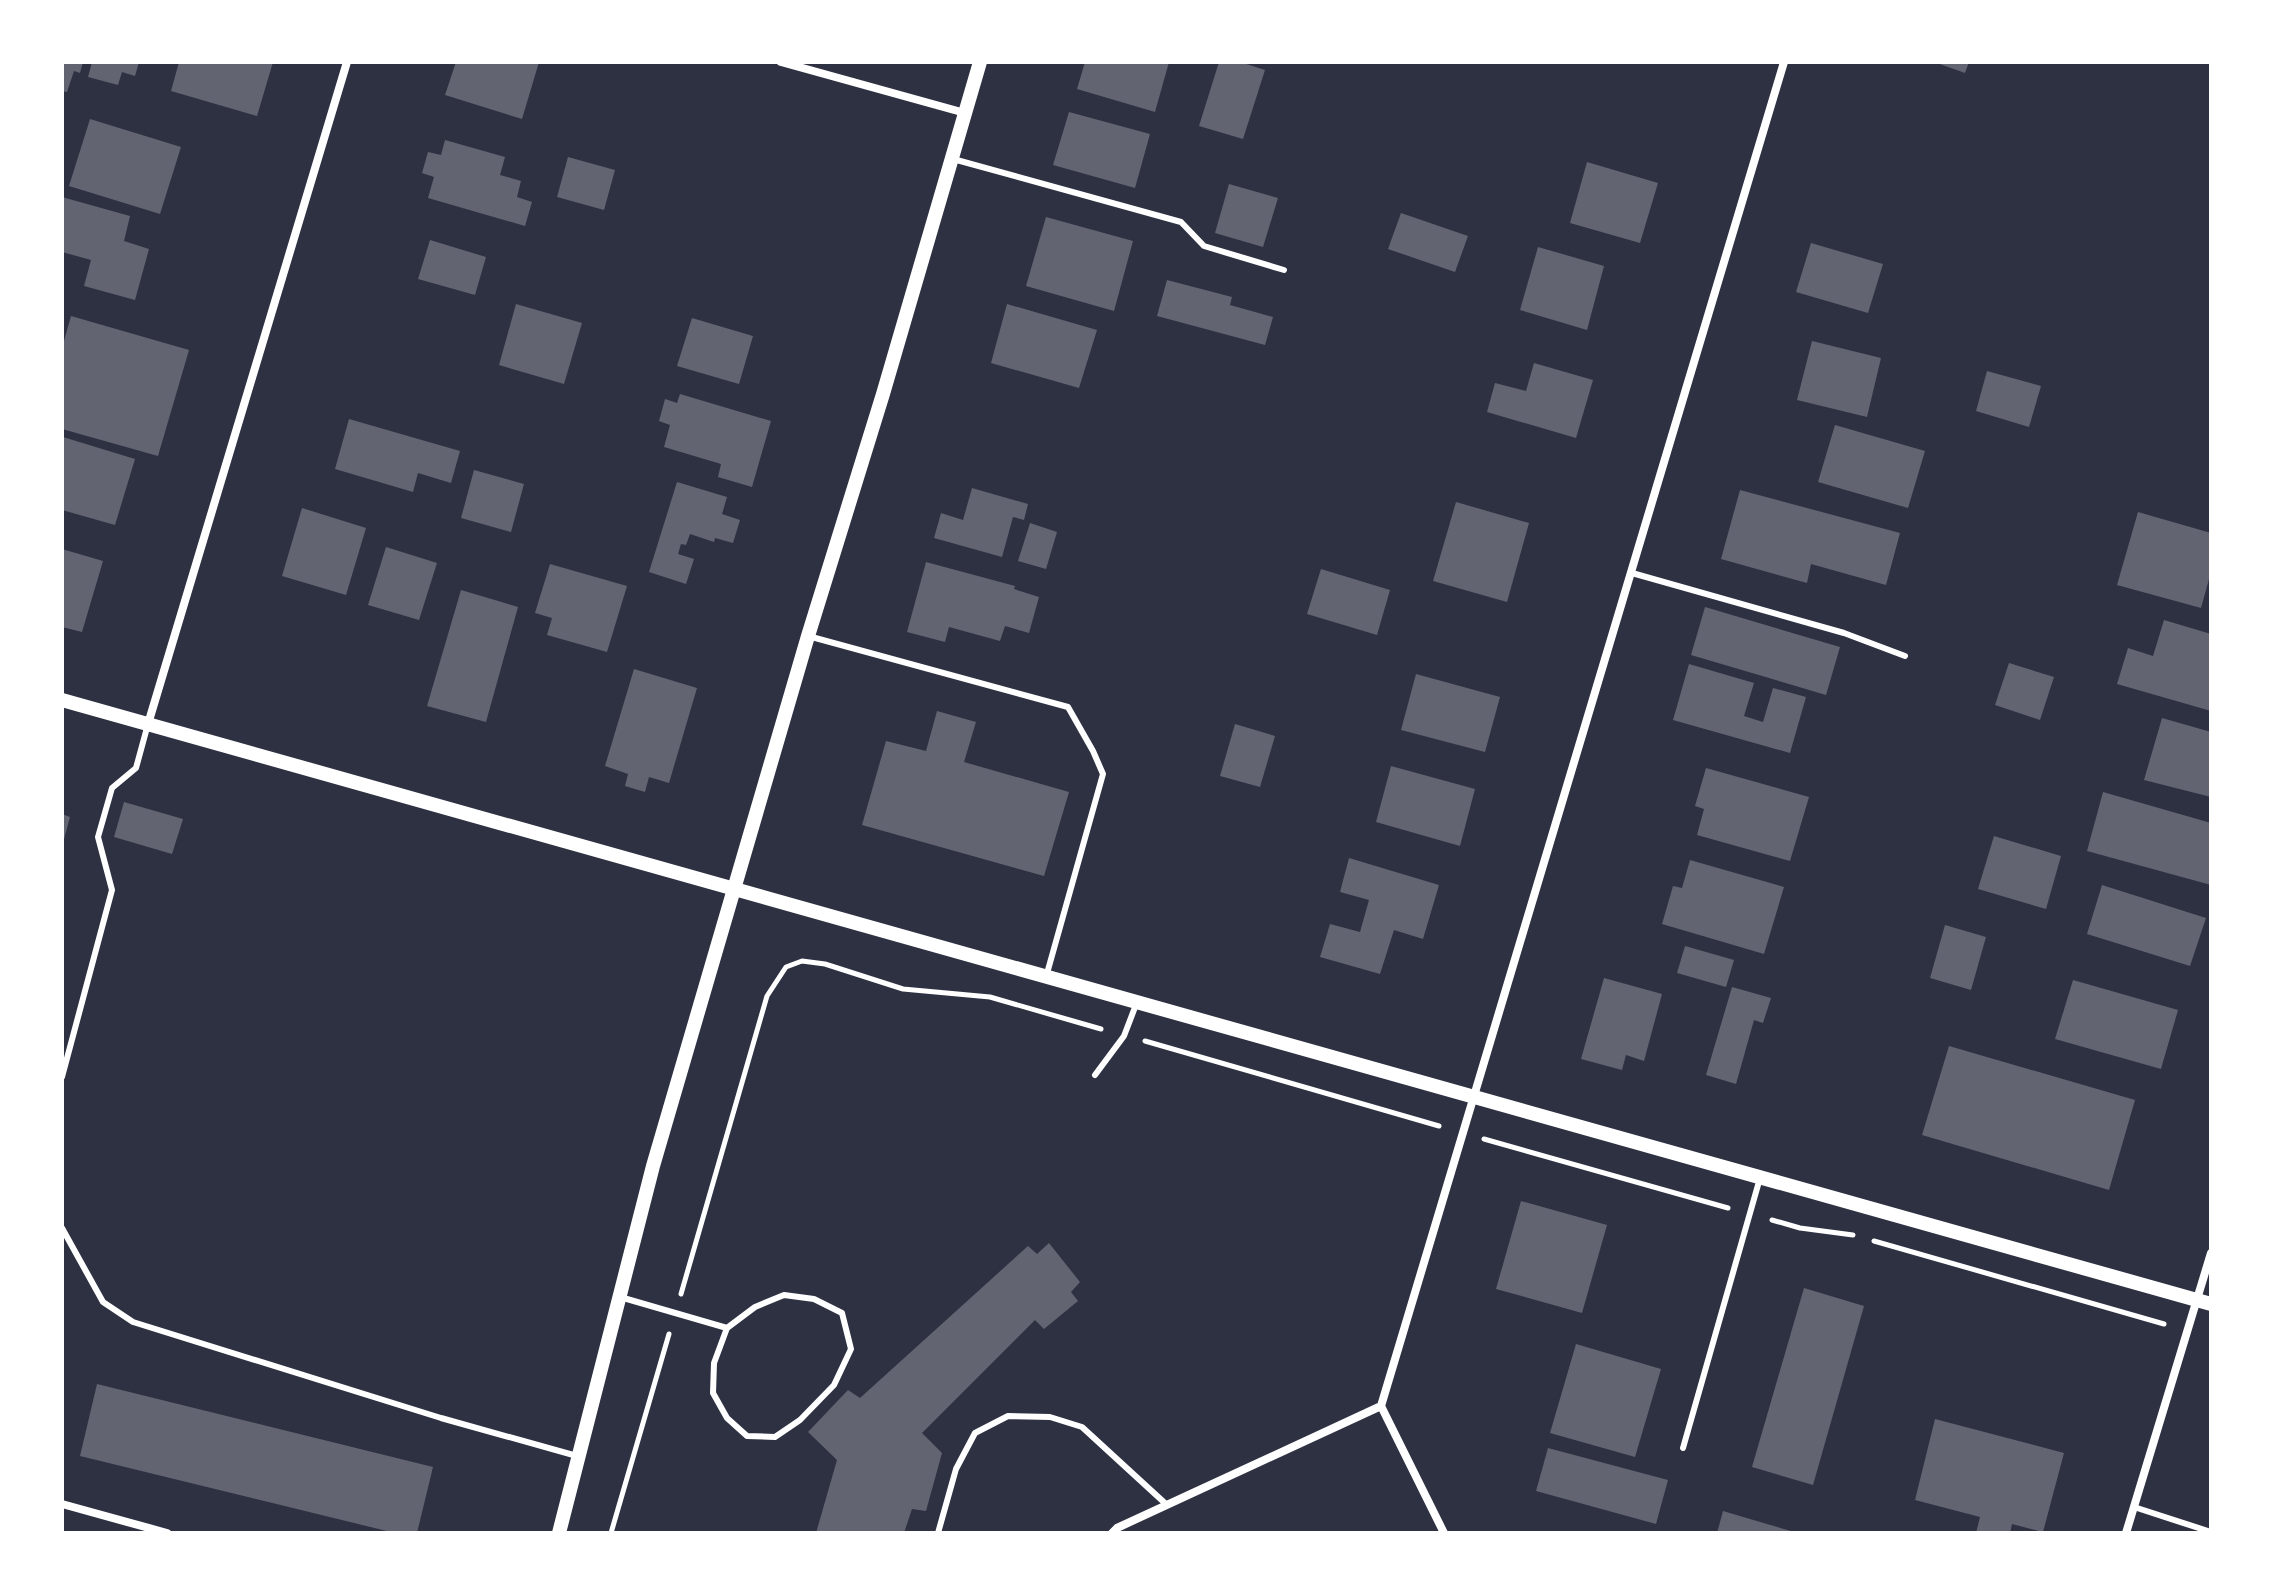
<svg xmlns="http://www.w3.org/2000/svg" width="2273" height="1595" font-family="Figtree,sans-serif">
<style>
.building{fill:#626471}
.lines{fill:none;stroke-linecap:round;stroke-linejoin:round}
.path{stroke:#fff;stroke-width:5}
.service{stroke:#fff;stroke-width:6}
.minor{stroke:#fff;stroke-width:8}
.tertiary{stroke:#fff;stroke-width:14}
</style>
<rect width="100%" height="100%" fill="#2d3142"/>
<g class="building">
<path d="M 62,62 L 83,62 L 80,73 L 74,71 L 67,92 L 62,91 Z"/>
<path d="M 92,62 L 139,62 L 135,76 L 122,72 L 118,85 L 88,77 Z"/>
<path d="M 179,62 L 273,62 L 257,116 L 171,91 Z"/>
<path d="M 456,62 L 539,62 L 522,119 L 445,95 Z"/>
<path d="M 1085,62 L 1169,62 L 1155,112 L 1077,89 Z"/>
<path d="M 1219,62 L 1240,62 L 1265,70 L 1243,139 L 1199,126 Z"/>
<path d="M 1934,62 L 1969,62 L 1965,73 Z"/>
<path d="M 1069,112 L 1150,134 L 1135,188 L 1053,165 Z"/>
<path d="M 90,119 L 181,147 L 160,214 L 69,186 Z"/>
<path d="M 445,140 L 505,157 L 500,175 L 521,181 L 517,197 L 532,202 L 525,226 L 428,198 L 434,177 L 422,173 L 428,152 L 441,155 Z"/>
<path d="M 568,157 L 615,170 L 604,210 L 557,197 Z"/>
<path d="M 1587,162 L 1658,183 L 1640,243 L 1570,223 Z"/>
<path d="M 1229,184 L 1278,198 L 1263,247 L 1215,233 Z"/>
<path d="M 62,197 L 130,216 L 124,241 L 149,249 L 135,300 L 84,286 L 91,260 L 62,252 Z"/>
<path d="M 1401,213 L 1468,236 L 1455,272 L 1388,249 Z"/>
<path d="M 1046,217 L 1133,241 L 1114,311 L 1026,286 Z"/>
<path d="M 430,240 L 486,257 L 475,295 L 418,279 Z"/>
<path d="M 1811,243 L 1883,264 L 1868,313 L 1796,292 Z"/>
<path d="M 1538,247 L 1604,266 L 1587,330 L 1520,310 Z"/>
<path d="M 1167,280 L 1232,297 L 1230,305 L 1273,317 L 1265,345 L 1157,316 Z"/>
<path d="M 516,304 L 582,323 L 564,384 L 499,365 Z"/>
<path d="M 1007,304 L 1097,330 L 1079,388 L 991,363 Z"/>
<path d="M 71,316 L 189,350 L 158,456 L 62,429 L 62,348 Z"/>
<path d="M 692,318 L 753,336 L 739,384 L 677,366 Z"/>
<path d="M 1812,341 L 1881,358 L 1867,417 L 1797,400 Z"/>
<path d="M 1534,363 L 1593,380 L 1576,438 L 1487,412 L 1495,383 L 1526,391 Z"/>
<path d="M 1987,371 L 2041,386 L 2029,427 L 1976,411 Z"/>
<path d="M 680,394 L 771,421 L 752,487 L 718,477 L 721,464 L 664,447 L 670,425 L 659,421 L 665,399 L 677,403 Z"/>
<path d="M 349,419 L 460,451 L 451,483 L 418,473 L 413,492 L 335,469 Z"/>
<path d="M 1835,425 L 1925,451 L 1908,508 L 1818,482 Z"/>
<path d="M 63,437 L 135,459 L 115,525 L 62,510 Z"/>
<path d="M 474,470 L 524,484 L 511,532 L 461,518 Z"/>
<path d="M 677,482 L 727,497 L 722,514 L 740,520 L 733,543 L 715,538 L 714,542 L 690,534 L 686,545 L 681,544 L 678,554 L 694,559 L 686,584 L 649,572 Z"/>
<path d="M 972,488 L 1028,504 L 1024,520 L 1013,517 L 1002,557 L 934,538 L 941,513 L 963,520 Z"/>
<path d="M 1740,490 L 1900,533 L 1886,585 L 1811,564 L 1807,583 L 1721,559 Z"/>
<path d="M 1456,502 L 1529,523 L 1507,602 L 1433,581 Z"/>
<path d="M 302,508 L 366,528 L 346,595 L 282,576 Z"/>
<path d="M 2138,512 L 2211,533 L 2211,572 L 2201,608 L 2117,585 Z"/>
<path d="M 1030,523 L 1057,532 L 1046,569 L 1018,561 Z"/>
<path d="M 386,547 L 437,563 L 419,620 L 368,605 Z"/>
<path d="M 62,549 L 103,561 L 82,632 L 62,627 Z"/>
<path d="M 926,562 L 1015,586 L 1014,589 L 1039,597 L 1029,633 L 1005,626 L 1000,641 L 949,627 L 945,642 L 907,632 Z"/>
<path d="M 550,564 L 627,586 L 607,652 L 547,635 L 552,618 L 535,613 Z"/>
<path d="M 1321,569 L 1390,590 L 1377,635 L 1307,614 Z"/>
<path d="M 461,590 L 518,607 L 486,722 L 427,706 Z"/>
<path d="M 1705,607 L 1840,647 L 1826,695 L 1691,655 Z"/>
<path d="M 2164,620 L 2211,634 L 2211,711 L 2117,684 L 2128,648 L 2153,656 Z"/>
<path d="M 2009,663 L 2054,677 L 2040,720 L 1995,705 Z"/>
<path d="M 1689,664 L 1754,683 L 1744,716 L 1763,722 L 1773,688 L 1806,697 L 1790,753 L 1673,720 Z"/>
<path d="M 634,669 L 697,688 L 669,783 L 649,777 L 645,792 L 625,786 L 628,774 L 605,766 Z"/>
<path d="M 1416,674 L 1500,697 L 1485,752 L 1401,730 Z"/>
<path d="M 937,711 L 976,722 L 964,762 L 1069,792 L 1044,876 L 862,825 L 886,741 L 926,751 Z"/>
<path d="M 2162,718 L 2211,732 L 2211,797 L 2144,780 Z"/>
<path d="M 1235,724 L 1275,736 L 1260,787 L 1220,776 Z"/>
<path d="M 1391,766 L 1475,789 L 1460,846 L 1376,822 Z"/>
<path d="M 1706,768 L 1809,797 L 1790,861 L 1697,835 L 1704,809 L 1695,806 Z"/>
<path d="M 2103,792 L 2211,823 L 2211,885 L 2087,851 Z"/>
<path d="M 124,802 L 183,819 L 172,854 L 114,837 Z"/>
<path d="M 62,814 L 70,817 L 63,843 L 62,843 Z"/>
<path d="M 1994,836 L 2061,856 L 2046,909 L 1978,889 Z"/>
<path d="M 1349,858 L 1439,885 L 1423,939 L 1394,930 L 1380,974 L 1320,957 L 1330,924 L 1360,932 L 1369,900 L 1340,892 Z"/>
<path d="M 1690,860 L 1784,887 L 1764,954 L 1662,924 L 1673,886 L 1682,888 Z"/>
<path d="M 2102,885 L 2206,918 L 2190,966 L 2087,934 Z"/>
<path d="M 1945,925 L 1986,937 L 1971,990 L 1930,978 Z"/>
<path d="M 1685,946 L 1734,960 L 1726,987 L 1677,973 Z"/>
<path d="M 1604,978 L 1662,994 L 1644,1061 L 1626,1055 L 1622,1070 L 1581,1059 Z"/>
<path d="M 2073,980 L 2178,1010 L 2161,1069 L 2055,1039 Z"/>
<path d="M 1732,987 L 1771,998 L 1763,1023 L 1754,1020 L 1736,1084 L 1706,1075 Z"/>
<path d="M 1949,1046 L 2135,1100 L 2109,1190 L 1922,1135 Z"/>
<path d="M 1521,1201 L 1607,1225 L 1582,1313 L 1496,1289 Z"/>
<path d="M 1049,1243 L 1080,1282 L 1071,1292 L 1078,1301 L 1044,1329 L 1035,1320 L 922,1433 L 942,1453 L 926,1511 L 912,1509 L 904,1533 L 816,1533 L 837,1460 L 808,1432 L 848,1390 L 860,1398 L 1028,1246 L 1037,1254 Z"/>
<path d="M 1804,1288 L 1864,1306 L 1813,1485 L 1752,1467 Z"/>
<path d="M 1576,1344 L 1661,1369 L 1635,1457 L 1550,1433 Z"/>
<path d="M 97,1384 L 433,1467 L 417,1533 L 395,1533 L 80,1456 Z"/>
<path d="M 1935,1419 L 2064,1453 L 2043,1532 L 2012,1524 L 2010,1533 L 1976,1533 L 1980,1517 L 1915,1500 Z"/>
<path d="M 1548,1448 L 1668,1480 L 1656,1524 L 1536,1491 Z"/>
<path d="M 1723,1511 L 1794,1532 L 1794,1533 L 1717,1533 Z"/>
</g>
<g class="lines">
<g class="path">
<path d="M 1145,1041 L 1439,1126"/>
<path d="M 1484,1139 L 1728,1208"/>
<path d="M 1772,1220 L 1800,1228 L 1853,1235"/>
<path d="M 1874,1241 L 2164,1324"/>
<path d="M 681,1294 L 767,996 L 786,967 L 802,961 L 825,964 L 903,989 L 990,997 L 1101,1029"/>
<path d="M 611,1533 L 669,1334"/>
</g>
<g class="service">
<path d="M 953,159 L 1181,222 L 1204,246 L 1284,270"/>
<path d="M 1632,573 L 1844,633 L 1905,656"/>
<path d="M 808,636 L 1068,707 L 1093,751 L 1103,774 L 1046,977"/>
<path d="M 1095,1075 L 1124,1036 L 1137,1002"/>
<path d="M 62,1077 L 112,890 L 98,837 L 112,788 L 136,768 L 148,724"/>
<path d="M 62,1228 L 103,1302 L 133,1322 L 441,1418 L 577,1456"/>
<path d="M 784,1295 L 814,1299 L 842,1313 L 851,1349 L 834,1385 L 800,1420 L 775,1437 L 747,1436 L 727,1418 L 713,1393 L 714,1363 L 727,1328 L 755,1307 Z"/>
<path d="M 620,1297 L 727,1328"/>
<path d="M 1683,1448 L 1760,1178"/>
<path d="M 2134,1507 L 2211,1532"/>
<path d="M 938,1533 L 956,1469 L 975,1433 L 1008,1416 L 1050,1417 L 1082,1427 L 1167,1505"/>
</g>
<g class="minor">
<path d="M 781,62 L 965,113"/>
<path d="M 148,724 L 347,62"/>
<path d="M 1381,1406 L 1444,1533"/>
<path d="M 62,1504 L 167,1533"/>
<path d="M 1112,1533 L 1117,1528 L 1381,1406 L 1784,62"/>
<path d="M 2126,1533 L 2211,1253"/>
</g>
<g class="tertiary">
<path d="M 62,700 L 2211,1304"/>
<path d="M 559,1533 L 653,1166 L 808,636 L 883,394 L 980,62"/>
</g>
</g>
<rect width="2273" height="1595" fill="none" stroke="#ffffff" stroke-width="128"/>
</svg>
